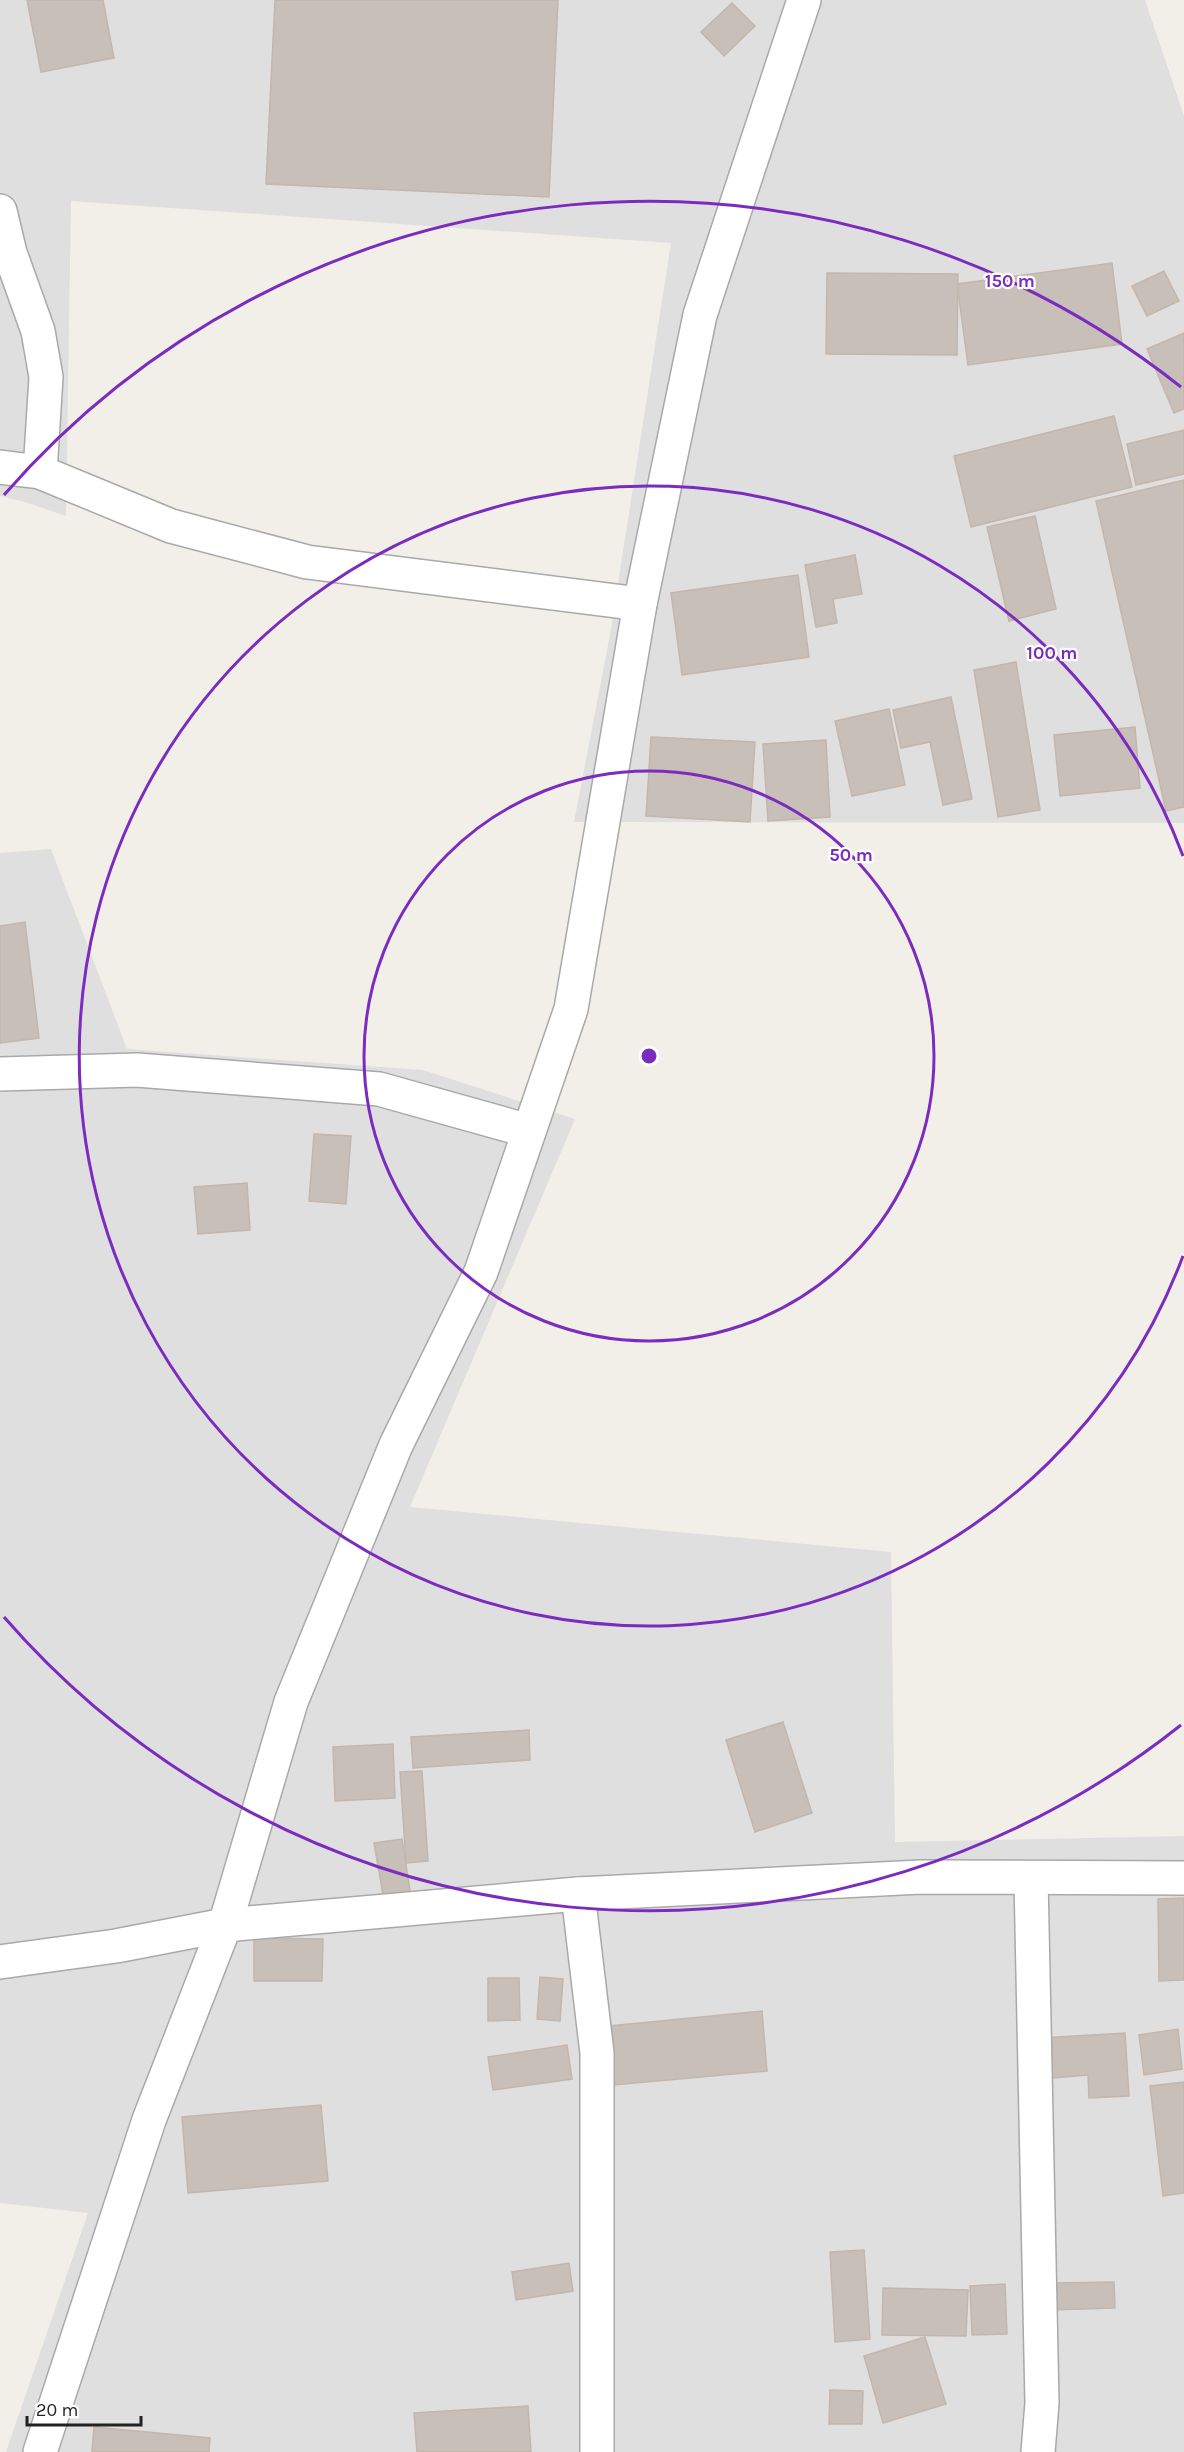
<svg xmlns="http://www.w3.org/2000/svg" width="1184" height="2452" font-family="Karla,sans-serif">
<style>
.residential{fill:#e0dfdf}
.building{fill:#c7bfb8;stroke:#c4b6ab;stroke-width:1.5}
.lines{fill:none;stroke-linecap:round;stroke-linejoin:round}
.minor-casing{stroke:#a9a9a9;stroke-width:36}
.minor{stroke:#fff;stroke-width:33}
.ring{fill:none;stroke:#7b2cbf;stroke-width:3}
.centre{fill:#7b2cbf;stroke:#fff;stroke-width:3}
.ring-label{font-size:18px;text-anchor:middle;font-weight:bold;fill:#7b2cbf;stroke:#fff;stroke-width:4.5;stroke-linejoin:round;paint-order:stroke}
</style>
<rect width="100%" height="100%" fill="#f2efe9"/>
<g class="residential">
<path d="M 0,0 L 1145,0 L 1184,116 L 1184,823 L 574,822 L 610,635 L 671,243 L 71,201 L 66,516 L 25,502 L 0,496 Z"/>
<path d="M 51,849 L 127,1049 L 423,1070 L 575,1119 L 410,1507 L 891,1552 L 895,1842 L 1184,1836 L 1184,2452 L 6,2452 L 88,2213 L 0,2203 L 0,853 Z"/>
</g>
<g class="building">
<path d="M 27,0 L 103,0 L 114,58 L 41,72 Z"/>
<path d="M 275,0 L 558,0 L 549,197 L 266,184 Z"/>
<path d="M 732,3 L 755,26 L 724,56 L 701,32 Z"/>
<path d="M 1112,263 L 1122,344 L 968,365 L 957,284 Z"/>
<path d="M 1164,271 L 1179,301 L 1147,316 L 1132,286 Z"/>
<path d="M 827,273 L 958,274 L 957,355 L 826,354 Z"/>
<path d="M 1184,333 L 1184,409 L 1174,413 L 1147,349 Z"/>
<path d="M 1114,416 L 1132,487 L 971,527 L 954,456 Z"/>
<path d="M 1184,430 L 1184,474 L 1136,485 L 1127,444 Z"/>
<path d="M 1184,480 L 1184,807 L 1166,811 L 1096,501 Z"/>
<path d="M 1035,516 L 1056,609 L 1009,621 L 987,527 Z"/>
<path d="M 855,555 L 862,594 L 833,599 L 837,623 L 816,627 L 805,565 Z"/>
<path d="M 798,575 L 809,657 L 682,675 L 671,593 Z"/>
<path d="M 1016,662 L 1040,810 L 998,817 L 974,670 Z"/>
<path d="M 951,697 L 972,799 L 943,805 L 930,742 L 901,748 L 893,710 Z"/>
<path d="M 889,709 L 905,785 L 852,796 L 835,721 Z"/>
<path d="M 1135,727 L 1140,788 L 1060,796 L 1054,735 Z"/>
<path d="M 651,737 L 755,742 L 750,822 L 646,816 Z"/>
<path d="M 826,740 L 830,817 L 768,821 L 763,744 Z"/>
<path d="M 25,922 L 39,1038 L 0,1043 L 0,926 Z"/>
<path d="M 314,1134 L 351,1136 L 346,1204 L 309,1201 Z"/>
<path d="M 247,1183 L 250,1230 L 198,1234 L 194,1187 Z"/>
<path d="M 783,1722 L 812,1813 L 755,1832 L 726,1740 Z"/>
<path d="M 529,1730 L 530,1760 L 413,1768 L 411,1737 Z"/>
<path d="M 393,1744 L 395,1798 L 335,1801 L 333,1747 Z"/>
<path d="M 422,1771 L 428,1861 L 406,1863 L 400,1772 Z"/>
<path d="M 402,1839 L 410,1891 L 383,1895 L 374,1843 Z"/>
<path d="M 1184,1898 L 1184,1980 L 1159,1981 L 1158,1899 Z"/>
<path d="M 254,1938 L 323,1939 L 322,1981 L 254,1981 Z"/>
<path d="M 540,1977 L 563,1979 L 560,2021 L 537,2019 Z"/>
<path d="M 488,1978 L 519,1978 L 520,2020 L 488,2021 Z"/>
<path d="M 762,2011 L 767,2071 L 614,2085 L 609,2026 Z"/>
<path d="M 1178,2029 L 1182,2069 L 1144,2075 L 1139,2035 Z"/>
<path d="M 1125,2033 L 1129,2096 L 1089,2098 L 1088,2075 L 1043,2079 L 1041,2038 Z"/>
<path d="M 567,2045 L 572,2079 L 493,2090 L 488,2057 Z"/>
<path d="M 1184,2082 L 1184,2193 L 1163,2196 L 1150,2086 Z"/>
<path d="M 321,2105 L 328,2181 L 188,2193 L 182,2117 Z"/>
<path d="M 864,2250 L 870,2339 L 835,2342 L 830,2252 Z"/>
<path d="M 569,2263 L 573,2291 L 516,2300 L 512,2272 Z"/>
<path d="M 1114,2282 L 1115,2308 L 1051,2310 L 1050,2283 Z"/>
<path d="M 1005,2284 L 1007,2334 L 972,2335 L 970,2286 Z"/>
<path d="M 883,2288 L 968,2290 L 966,2336 L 882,2335 Z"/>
<path d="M 925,2337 L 946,2404 L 883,2423 L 864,2356 Z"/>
<path d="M 830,2390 L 863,2391 L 862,2424 L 829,2424 Z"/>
<path d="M 528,2406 L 531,2452 L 417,2452 L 414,2413 Z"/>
<path d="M 94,2427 L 210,2438 L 209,2452 L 92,2452 Z"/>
</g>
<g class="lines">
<g class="minor-casing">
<g id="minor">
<path d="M 0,211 L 10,253 L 38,331 L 46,377 L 40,472"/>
<path d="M 0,467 L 40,472 L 171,526 L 307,562 L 640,604"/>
<path d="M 0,1074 L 137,1070 L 379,1089 L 529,1131"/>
<path d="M 1031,1879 L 1042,2403 L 1038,2452"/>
<path d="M 578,1894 L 597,2053 L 597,2452"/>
<path d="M 0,1962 L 116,1946 L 225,1925 L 578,1894 L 921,1877 L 1184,1878"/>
<path d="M 40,2452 L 149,2120 L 225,1925 L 291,1702 L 396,1445 L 481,1272 L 571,1009 L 640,604 L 700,315 L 804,0"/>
</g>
</g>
<use href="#minor" class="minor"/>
</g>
<g class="ring">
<circle cx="649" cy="1056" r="285"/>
<path d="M1183 1256A570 570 0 1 1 1183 856"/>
<path d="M1181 1725A855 855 0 0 1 4 1617M4 495A855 855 0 0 1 1181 387"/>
</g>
<circle cx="649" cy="1056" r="9" class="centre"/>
<g class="ring-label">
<text x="1010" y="287">150 m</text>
<text x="1052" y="659">100 m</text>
<text x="851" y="861">50 m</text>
</g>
<path d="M27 2416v9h114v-9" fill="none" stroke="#222222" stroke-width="3"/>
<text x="36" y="2416" font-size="18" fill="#222222" stroke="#ffffff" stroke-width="4.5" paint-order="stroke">20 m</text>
</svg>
